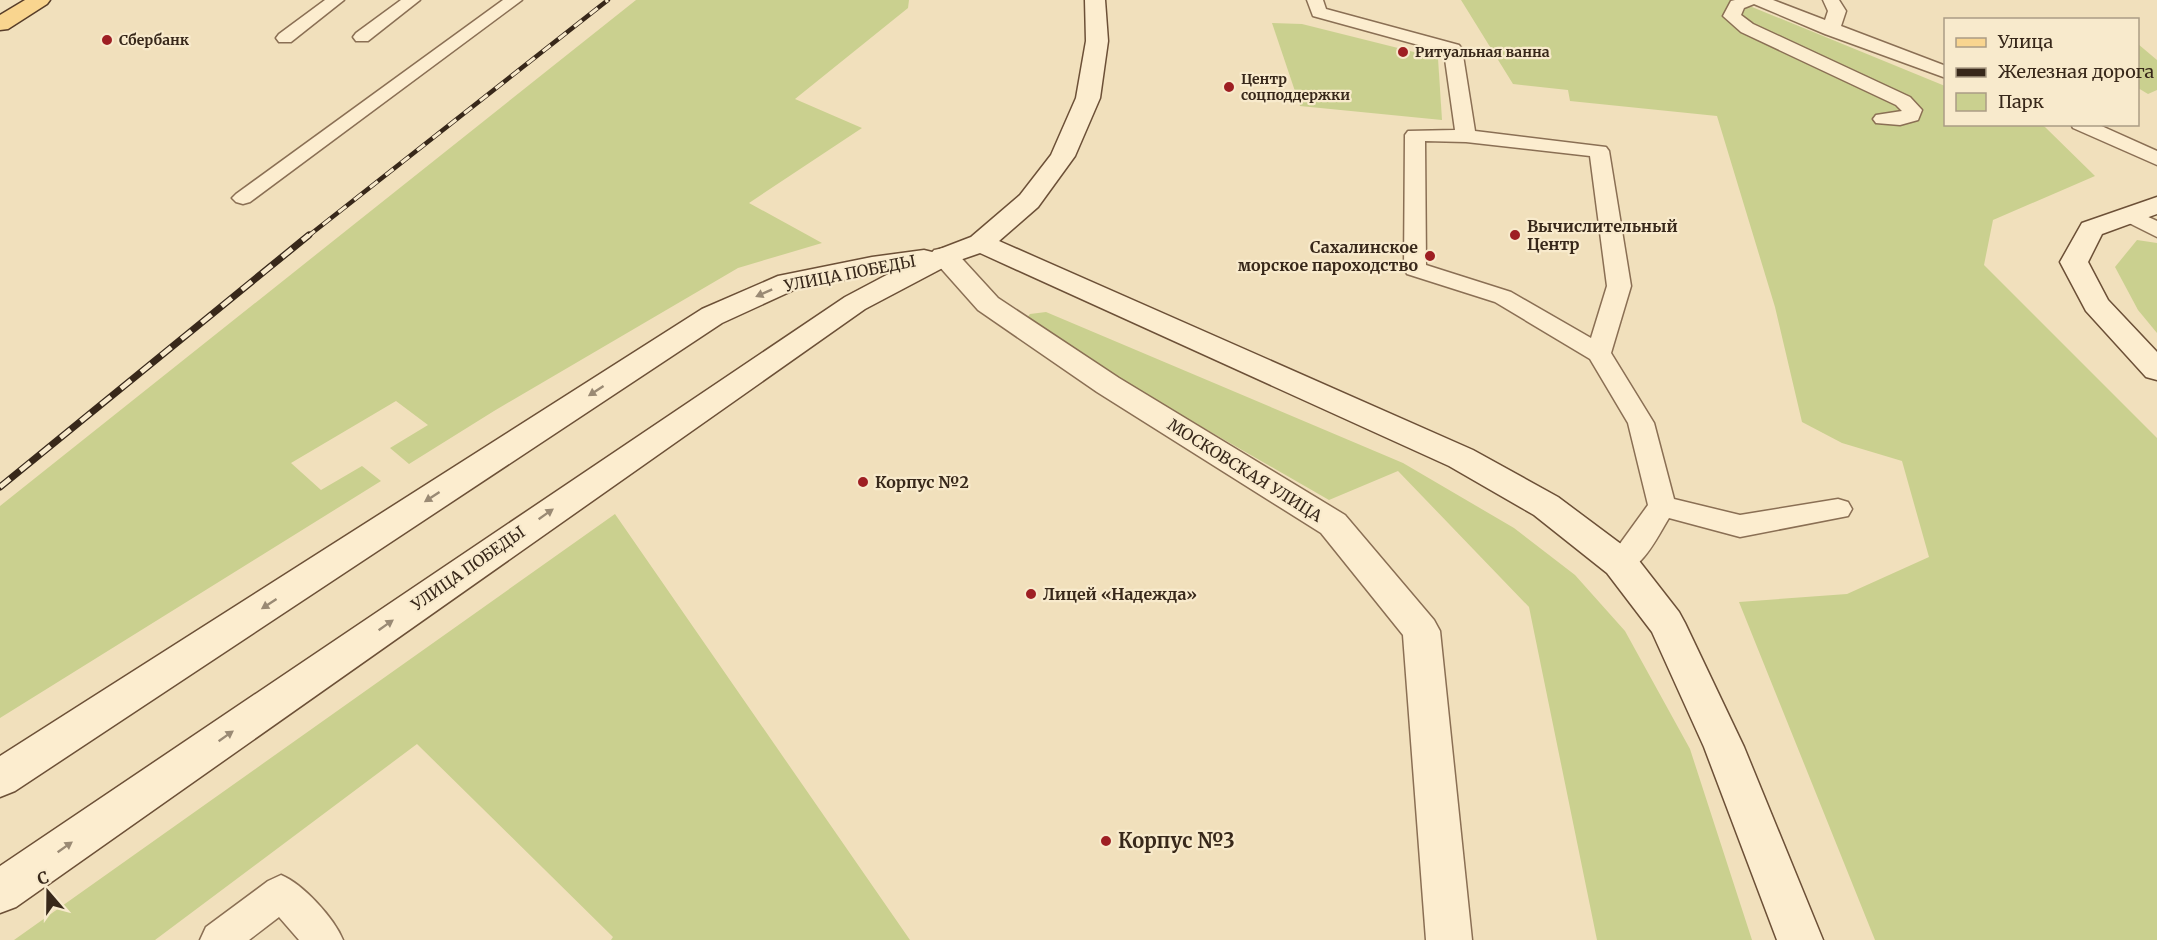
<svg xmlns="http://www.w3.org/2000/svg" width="2157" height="940" font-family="Merriweather,serif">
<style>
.green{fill:#cad08f}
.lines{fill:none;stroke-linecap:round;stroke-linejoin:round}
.lane-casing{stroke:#8a6f54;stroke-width:3}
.street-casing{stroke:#8a6f54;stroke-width:3}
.secondary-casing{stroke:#6c5037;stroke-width:3}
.primary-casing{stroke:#573d29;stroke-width:3}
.lane{fill:#fcedcf;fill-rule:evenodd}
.street{fill:#fcedcf;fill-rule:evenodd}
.secondary{fill:#fcedcf;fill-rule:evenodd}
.primary{fill:#f9d58f;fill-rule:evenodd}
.rail-far1-casing{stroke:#38281a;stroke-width:4.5}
.rail-casing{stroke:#38281a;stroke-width:7}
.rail-far1{stroke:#f8eacc;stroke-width:3;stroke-dasharray:10;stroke-linecap:butt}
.rail{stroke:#f8eacc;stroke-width:4.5;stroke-dasharray:13;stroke-linecap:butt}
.oneway{fill:#9a8a74}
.poi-dot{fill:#9e1f23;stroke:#f8eacc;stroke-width:2}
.labels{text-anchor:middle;stroke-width:4.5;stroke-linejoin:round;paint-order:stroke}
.far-poi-label{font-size:14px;font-weight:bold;fill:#38281a;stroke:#f8eacc;text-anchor:start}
.poi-label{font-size:16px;font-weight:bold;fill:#38281a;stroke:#f8eacc;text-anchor:start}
.street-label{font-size:16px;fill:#38281a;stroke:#f8eacc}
.near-poi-label{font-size:20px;font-weight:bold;fill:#38281a;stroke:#f8eacc;text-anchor:start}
</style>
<rect width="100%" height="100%" fill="#f1e0bc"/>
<g class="green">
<path d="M 636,0 L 909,0 L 908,8 L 795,99 L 862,128 L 749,203 L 822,243 L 738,268 L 494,411 L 409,464 L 390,448 L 428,425 L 396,401 L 291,463 L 321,490 L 362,466 L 381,481 L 0,718 L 0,506 Z"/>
<path d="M 1461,0 L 1735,0 L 1945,86 L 1946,124 L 2040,124 L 2045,127 L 2095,176 L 1993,220 L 1984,265 L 2157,438 L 2157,940 L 1875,940 L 1739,602 L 1847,594 L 1929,557 L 1902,461 L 1842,443 L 1802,422 L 1775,307 L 1717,116 L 1570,101 L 1568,90 L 1513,84 Z"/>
<path d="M 1272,23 L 1302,24 L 1438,58 L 1442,120 L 1300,106 Z"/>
<path d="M 2138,44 L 2157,60 L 2157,90 L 2148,94 L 2138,88 Z"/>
<path d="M 2137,240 L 2157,243 L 2157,333 L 2138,310 L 2115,267 Z"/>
<path d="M 1046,312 L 1403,463 L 1514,528 L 1575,575 L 1625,631 L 1690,749 L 1752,940 L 1597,940 L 1529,607 L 1398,471 L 1329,500 L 1028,327 L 1025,320 L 1030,314 Z"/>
<path d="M 615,514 L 910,940 L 611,940 L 613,937 L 417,744 L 155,940 L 14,940 Z"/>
</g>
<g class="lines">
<g class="lane-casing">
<g id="lane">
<path d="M 325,0 L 344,0 L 291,42 L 279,42 L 276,38 L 279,34 Z"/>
<path d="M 401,0 L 420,0 L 368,41 L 356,41 L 353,37 L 356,33 Z"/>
<path d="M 503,0 L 522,0 L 250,202 L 243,204 L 236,202 L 232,198 L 236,194 Z"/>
<path d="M 1307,0 L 1323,0 L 1326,9 L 1459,45 L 1462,49 L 1475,131 L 1606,147 L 1609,151 L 1631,286 L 1611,353 L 1654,423 L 1674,499 L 1740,515 L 1838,499 L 1848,502 L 1852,509 L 1848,516 L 1740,537 L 1669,518 C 1656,539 1638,580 1610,571 L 1606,563 L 1648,505 L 1628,423 L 1590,359 L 1495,302 L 1407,274 L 1404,269 L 1405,135 L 1408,131 L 1455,130 L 1444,52 L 1313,16 ZM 1425,141 L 1466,142 L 1590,156 L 1607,286 L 1591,338 L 1511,292 L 1426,265 Z"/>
<path d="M 1735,0 L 1773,0 L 1825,20 L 1828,11 L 1823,0 L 1839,0 L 1846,11 L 1841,26 L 1946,66 L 1946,78 L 1825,34 L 1754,4 L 1744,8 L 1741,15 L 1753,24 L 1910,97 L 1922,110 L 1918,120 L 1900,125 L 1876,123 L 1873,119 L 1876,115 L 1902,111 L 1896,105 L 1741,32 L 1723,16 L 1731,1 Z"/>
<path d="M 2071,124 L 2097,124 L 2157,151 L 2157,165 L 2073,128 Z"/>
<path d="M 2131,209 L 2157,221 L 2157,237 L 2123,220 L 2120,215 L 2123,210 Z"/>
<path d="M 281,875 C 303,884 334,918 343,940 L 299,940 L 279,917 L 249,940 L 200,940 L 206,927 L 268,881 Z"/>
</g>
</g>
<g class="street-casing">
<path id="street" d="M 944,248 L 954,250 L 998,298 L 1119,378 L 1345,515 L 1434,620 L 1440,631 L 1472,940 L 1426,940 L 1403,635 L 1321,533 L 1097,392 L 978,310 L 930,256 L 934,250 Z"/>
</g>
<g class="secondary-casing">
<g id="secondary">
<path d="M 1085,0 L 1105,0 L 1108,41 L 1100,98 L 1075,156 L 1038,207 L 999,241 L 1473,450 L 1558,497 L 1633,553 L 1679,612 L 1685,623 L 1744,747 L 1823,940 L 1777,940 L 1704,747 L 1652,632 L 1607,573 L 1534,515 L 1449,466 L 980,253 L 954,262 L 865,309 L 16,907 L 0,913 L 0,866 L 845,297 L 896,270 L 796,289 L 722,323 L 15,791 L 0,797 L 0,756 L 702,309 L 778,276 L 872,257 L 924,250 L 932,252 L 971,237 L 1020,195 L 1051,155 L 1076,98 L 1086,41 Z"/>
<path d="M 2157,197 L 2157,214 L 2102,234 L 2088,262 L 2108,300 L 2157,352 L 2157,380 L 2146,377 L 2086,311 L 2060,262 L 2082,223 Z"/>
</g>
</g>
<g class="primary-casing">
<path id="primary" d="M 25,0 L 50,0 L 47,4 L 8,29 L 0,30 L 0,15 Z"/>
</g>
<use href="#lane" class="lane"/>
<use href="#street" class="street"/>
<use href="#secondary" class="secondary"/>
<use href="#primary" class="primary"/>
<g class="rail-far1-casing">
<path id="rail-far1" d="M 307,237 L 608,0"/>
</g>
<g class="rail-casing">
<path id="rail" d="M 0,487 L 309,235"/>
</g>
<use href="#rail-far1" class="rail-far1"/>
<use href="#rail" class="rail"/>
</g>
<defs><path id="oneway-solid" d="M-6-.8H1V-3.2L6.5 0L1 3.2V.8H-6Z" transform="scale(1.5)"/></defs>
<g class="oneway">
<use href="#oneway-solid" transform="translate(764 293) rotate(156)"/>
<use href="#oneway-solid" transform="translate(596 391) rotate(147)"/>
<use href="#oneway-solid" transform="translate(432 497) rotate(147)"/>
<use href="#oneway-solid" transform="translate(546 514) rotate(-35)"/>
<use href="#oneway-solid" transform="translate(269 604) rotate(147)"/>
<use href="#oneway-solid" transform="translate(386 625) rotate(-35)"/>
<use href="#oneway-solid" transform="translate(226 736) rotate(-35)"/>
<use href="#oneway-solid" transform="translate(65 847) rotate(-35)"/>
</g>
<g class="poi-dot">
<circle cx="107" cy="40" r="6"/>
<circle cx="1403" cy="52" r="6"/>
<circle cx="1229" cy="87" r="6"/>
<circle cx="1515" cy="235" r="6"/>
<circle cx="1430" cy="256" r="6"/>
<circle cx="863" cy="482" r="6"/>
<circle cx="1031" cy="594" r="6"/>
<circle cx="1106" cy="841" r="6"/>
</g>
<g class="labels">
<g class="far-poi-label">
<text x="119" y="45">Сбербанк</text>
<text x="1415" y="57">Ритуальная ванна</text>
<text x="1241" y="84">Центр<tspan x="1241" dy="16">соцподдержки</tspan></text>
</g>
<g class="poi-label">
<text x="1527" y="232">Вычислительный<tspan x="1527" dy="18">Центр</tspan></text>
<text x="1418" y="253" text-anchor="end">Сахалинское<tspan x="1418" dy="18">морское пароходство</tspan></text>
<text x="875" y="488">Корпус №2</text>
<text x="1043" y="600">Лицей «Надежда»</text>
</g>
<g class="street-label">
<text transform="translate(850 273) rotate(-11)" y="6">УЛИЦА ПОБЕДЫ</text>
<text transform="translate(1245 470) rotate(32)" y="6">МОСКОВСКАЯ УЛИЦА</text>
<text transform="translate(468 568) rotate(-35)" y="6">УЛИЦА ПОБЕДЫ</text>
</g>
<g class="near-poi-label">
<text x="1118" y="848">Корпус №3</text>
</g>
</g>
<rect x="1944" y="18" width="195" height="108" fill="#f8eacc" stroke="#ab9c85" stroke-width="1.5"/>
<rect x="1956" y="38" width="30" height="9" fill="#f9d58f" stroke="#ab9c85" stroke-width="1.5"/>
<text x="1998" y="48" font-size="18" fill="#38281a">Улица</text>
<rect x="1956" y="68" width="30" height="9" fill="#38281a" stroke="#ab9c85" stroke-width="1.5"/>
<text x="1998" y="78" font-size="18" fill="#38281a">Железная дорога</text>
<rect x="1956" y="93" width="30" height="18" fill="#cad08f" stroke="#ab9c85" stroke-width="1.5"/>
<text x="1998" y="108" font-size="18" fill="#38281a">Парк</text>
<g transform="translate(48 892) rotate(340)" stroke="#f8eacc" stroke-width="4.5" paint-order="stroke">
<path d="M0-4.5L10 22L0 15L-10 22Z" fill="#38281a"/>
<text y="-9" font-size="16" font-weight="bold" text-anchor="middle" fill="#38281a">С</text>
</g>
</svg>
